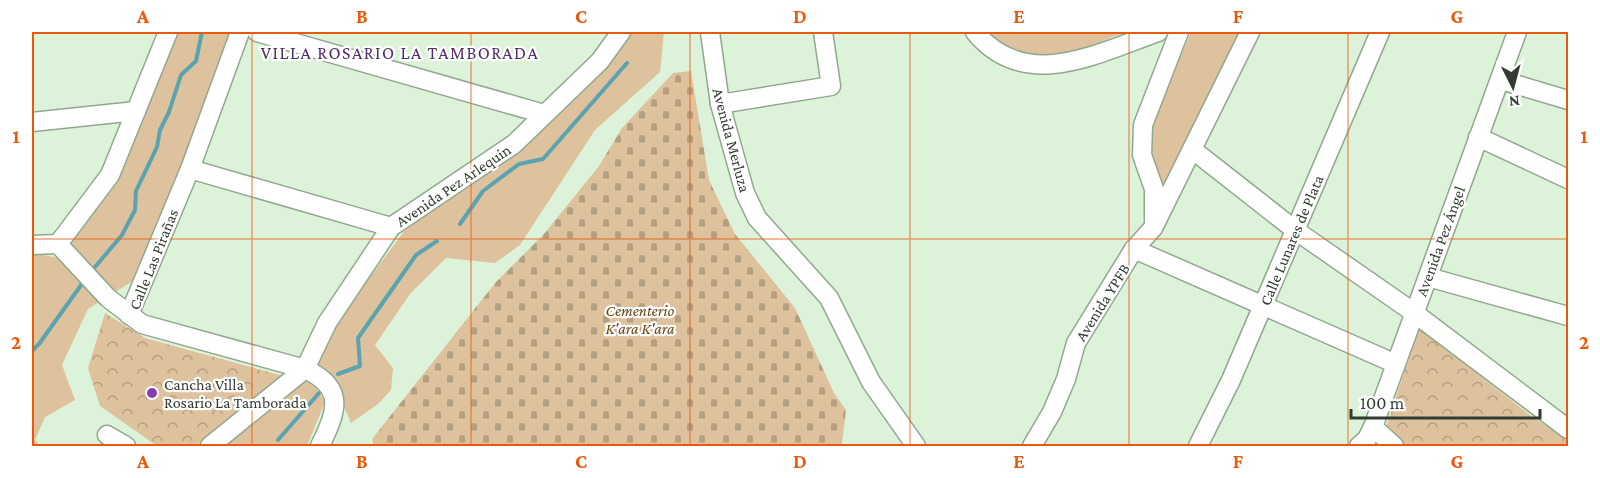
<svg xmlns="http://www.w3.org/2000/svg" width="1600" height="478" font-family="'Crimson Pro',serif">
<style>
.green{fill:#dec29e}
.cemetery{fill:url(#cemetery-stones)}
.park{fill:url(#park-crowns)}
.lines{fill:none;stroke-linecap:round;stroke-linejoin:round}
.stream{stroke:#5aa3af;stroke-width:4}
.minor-casing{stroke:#92a78f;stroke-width:21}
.minor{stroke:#fff;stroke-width:18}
.grid{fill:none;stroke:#e8590c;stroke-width:1.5;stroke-opacity:0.55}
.poi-dot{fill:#883daf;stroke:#fff;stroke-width:2}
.labels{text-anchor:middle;stroke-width:4.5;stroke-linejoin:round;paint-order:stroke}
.street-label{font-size:16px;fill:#333c32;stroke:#fff}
.park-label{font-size:16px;font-style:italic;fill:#6a470e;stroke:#fff}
.poi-label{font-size:16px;fill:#333c32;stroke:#fff;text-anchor:start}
.neighbourhood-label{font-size:18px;letter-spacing:1.5px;fill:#522f67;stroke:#fff}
.neatline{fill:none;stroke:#e8590c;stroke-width:2}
.grid-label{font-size:20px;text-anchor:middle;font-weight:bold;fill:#e8590c}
</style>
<defs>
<pattern id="cemetery-stones" width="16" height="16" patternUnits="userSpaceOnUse" patternTransform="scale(1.5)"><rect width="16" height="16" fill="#dec29e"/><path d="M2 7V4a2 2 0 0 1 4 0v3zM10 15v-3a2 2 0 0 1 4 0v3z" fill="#b59f81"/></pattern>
<pattern id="park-crowns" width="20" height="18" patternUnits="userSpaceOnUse" patternTransform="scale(1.5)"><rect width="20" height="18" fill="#dec29e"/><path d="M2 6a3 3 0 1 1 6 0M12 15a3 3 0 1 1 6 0" fill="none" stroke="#b59f81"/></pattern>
</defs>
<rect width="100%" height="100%" fill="#dcf3d9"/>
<g class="green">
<path d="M 177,32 L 231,32 L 176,183 L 136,279 L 88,309 L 62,365 L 75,400 L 45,417 L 35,440 L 40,446 L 32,446 L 32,253 L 60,258 L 117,174 Z"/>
<path d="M 629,32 L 664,32 L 660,72 L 595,130 L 520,245 L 495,263 L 446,258 L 410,294 L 375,345 L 393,368 L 391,390 L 378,404 L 351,423 L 337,390 L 315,363 L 327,335 L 405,230 L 515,150 Z"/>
<path d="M 988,32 L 1126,32 C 1108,38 1088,48 1069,52 C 1045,58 1001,55 988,32 Z"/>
<path d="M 1191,32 L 1239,32 L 1163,191 L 1150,146 L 1154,119 Z"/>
<path d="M 302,381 L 314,384 L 325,402 L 307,446 L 217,446 Z"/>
</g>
<path class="cemetery" d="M 691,71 L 709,180 L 735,234 L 795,308 L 834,393 L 846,410 L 842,443 L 844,446 L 374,446 L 372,439 L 496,282 L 544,234 L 599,166 L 622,128 L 673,73 Z"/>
<g class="park">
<path d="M 105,313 L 145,338 L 283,376 L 204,446 L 157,446 L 100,406 L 88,368 Z"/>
<path d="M 1419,328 L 1531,416 L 1568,440 L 1568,446 L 1404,446 L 1386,427 Z"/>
</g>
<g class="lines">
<g class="stream">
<path d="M 460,224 L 483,191 L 519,164 L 543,159 L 627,63"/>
<path d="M 90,273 L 122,235 L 135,210 L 136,191 L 157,147 L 160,130 L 169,112 L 181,75 L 196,61 L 202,32"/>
<path d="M 32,351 L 39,344 L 84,281"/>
<path d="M 338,374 L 360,366 L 358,338 L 416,255 L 437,241"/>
<path d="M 32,395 L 32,401"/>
<path d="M 278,440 L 319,393"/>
</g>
<g class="minor-casing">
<g id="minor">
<path d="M 257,32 L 544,114"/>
<path d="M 710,32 L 720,104 L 745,193 L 757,218 L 829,298 L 871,382 L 916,446"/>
<path d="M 975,32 C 1025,93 1098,53 1158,32"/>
<path d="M 1501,80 L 1568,100"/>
<path d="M 720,104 L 831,86 L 823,32"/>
<path d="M 32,122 L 136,111"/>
<path d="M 1478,137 L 1568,179"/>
<path d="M 1193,150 L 1295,230 L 1413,312 L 1568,429"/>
<path d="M 190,169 L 391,227"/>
<path d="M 1154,222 L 1154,189 L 1142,155 L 1143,125 L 1179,32"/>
<path d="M 58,244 L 110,175 L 168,32"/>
<path d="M 32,245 L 58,244 L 108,298 L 142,324 L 305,369 C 346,388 337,411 320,446"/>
<path d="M 1134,249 L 1394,363"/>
<path d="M 1428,277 L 1568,316"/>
<path d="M 129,315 L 190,169 L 240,32"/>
<path d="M 1373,427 L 1394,446"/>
<path d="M 107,435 L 126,446"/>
<path d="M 210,446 L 305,369 L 327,323 L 391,227 L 514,144 L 600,61 L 621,32"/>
<path d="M 1032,446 L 1052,412 L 1066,379 L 1076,343 L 1134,249 L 1153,228 L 1250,32"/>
<path d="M 1198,446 L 1231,380 L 1380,32"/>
<path d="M 1359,446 L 1367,439 L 1373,427 L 1517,32"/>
</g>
</g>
<use href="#minor" class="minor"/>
</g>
<path class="grid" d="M 252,32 L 252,446M 471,32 L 471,446M 690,32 L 690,446M 910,32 L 910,446M 1129,32 L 1129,446M 1348,32 L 1348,446M 32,239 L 1568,239"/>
<circle class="poi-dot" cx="152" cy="393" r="6"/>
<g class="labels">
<g class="street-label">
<text transform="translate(732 140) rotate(75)" y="6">Avenida Merluza</text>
<text transform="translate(453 185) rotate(-34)" y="6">Avenida Pez Arlequin</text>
<text transform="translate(1291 240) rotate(-67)" y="6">Calle Lunares de Plata</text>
<text transform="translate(1440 241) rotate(-70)" y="6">Avenida Pez Ángel</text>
<text transform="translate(153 259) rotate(-68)" y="6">Calle Las Pirañas</text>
<text transform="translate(1102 302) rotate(-58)" y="6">Avenida YPFB</text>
</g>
<g class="park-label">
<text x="640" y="316">Cementerio<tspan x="640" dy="18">K'ara K'ara</tspan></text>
</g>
<g class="poi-label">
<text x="164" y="390">Cancha Villa<tspan x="164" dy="18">Rosario La Tamborada</tspan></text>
</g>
<g class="neighbourhood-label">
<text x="400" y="59">VILLA ROSARIO LA TAMBORADA</text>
</g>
</g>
<rect width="1600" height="478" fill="none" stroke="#ffffff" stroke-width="66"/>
<g transform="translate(1513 87) rotate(174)" stroke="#ffffff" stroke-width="4.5" paint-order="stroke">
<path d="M0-4.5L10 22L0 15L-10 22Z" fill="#333c32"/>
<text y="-9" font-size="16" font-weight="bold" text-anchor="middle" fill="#333c32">N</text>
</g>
<path d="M1351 409v9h189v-9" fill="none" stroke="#333c32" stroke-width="3"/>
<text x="1360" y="409" font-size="18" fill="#333c32" stroke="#ffffff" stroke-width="4.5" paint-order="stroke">100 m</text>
<rect x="33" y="33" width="1534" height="412" class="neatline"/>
<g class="grid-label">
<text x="143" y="23">A</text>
<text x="362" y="23">B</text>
<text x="581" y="23">C</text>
<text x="800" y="23">D</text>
<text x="1019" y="23">E</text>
<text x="1238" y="23">F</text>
<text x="1457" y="23">G</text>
<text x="16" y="143">1</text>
<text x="1584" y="143">1</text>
<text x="16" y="349">2</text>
<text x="1584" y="349">2</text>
<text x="143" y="468">A</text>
<text x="362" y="468">B</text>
<text x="581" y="468">C</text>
<text x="800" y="468">D</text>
<text x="1019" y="468">E</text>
<text x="1238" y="468">F</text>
<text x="1457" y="468">G</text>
</g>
</svg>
